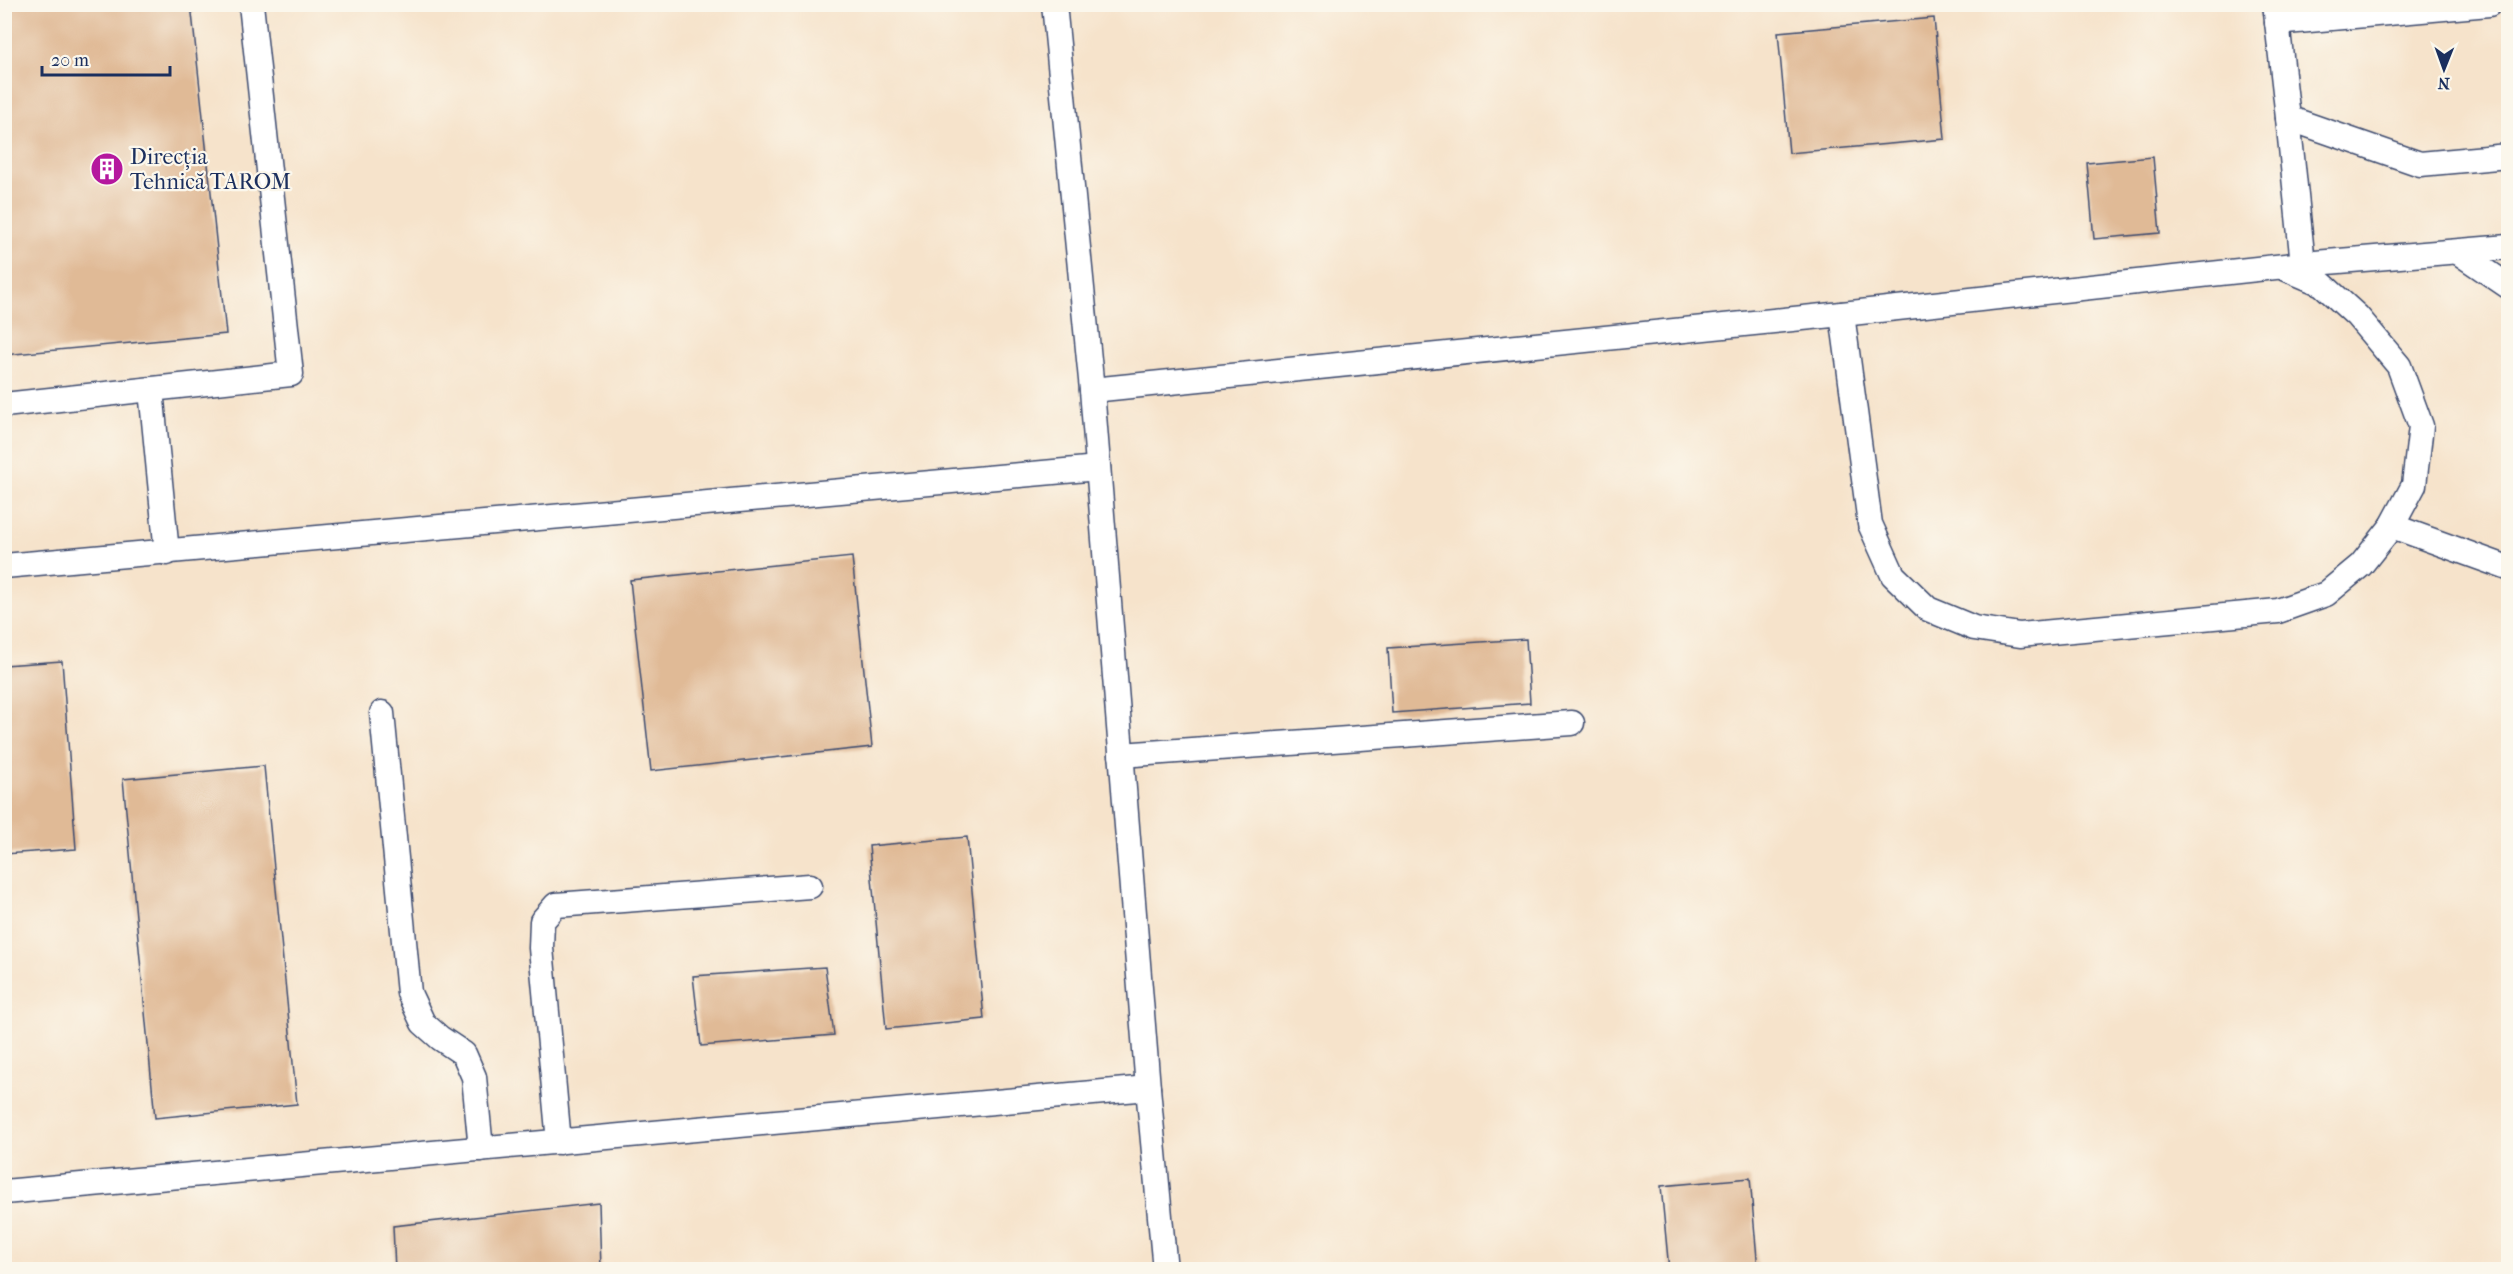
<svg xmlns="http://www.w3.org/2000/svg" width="2513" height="1274" font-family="'IM FELL French Canon',serif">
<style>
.building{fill:#e0ba96}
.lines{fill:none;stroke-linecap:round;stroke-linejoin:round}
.lane-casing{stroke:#3c4a6e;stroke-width:27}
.lane{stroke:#fff;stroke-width:24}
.labels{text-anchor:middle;stroke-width:4.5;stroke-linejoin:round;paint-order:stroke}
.poi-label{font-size:22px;fill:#1b2f5e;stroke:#fbf7ec;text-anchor:start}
</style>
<rect width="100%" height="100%" fill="#fbf7ec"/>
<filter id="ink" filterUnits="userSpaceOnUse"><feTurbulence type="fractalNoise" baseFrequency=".0167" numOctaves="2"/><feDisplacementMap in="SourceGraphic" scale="12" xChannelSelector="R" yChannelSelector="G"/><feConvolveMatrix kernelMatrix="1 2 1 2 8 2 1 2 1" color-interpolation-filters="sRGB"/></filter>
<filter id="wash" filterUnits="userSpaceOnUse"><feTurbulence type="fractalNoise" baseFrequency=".008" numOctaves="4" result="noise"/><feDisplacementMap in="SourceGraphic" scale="24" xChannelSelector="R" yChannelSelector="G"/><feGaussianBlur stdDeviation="1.35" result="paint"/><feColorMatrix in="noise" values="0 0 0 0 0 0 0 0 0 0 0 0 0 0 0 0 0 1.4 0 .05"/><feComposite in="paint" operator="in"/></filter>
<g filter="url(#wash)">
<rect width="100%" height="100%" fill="#f6e3cb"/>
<g id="blocks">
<g class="building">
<path d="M 4,4 L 191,4 L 226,334 L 4,355 Z"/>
<path d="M 1934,18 L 1945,139 L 1789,153 L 1778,32 Z"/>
<path d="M 2153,157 L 2160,233 L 2094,239 L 2087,163 Z"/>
<path d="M 852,557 L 872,747 L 651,771 L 630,580 Z"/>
<path d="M 1526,639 L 1530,703 L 1392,713 L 1388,648 Z"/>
<path d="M 62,661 L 76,849 L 4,854 L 4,665 Z"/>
<path d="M 264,766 L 297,1104 L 155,1118 L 123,779 Z"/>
<path d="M 967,837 L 984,1019 L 886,1029 L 869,846 Z"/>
<path d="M 825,967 L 834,1035 L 701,1046 L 693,976 Z"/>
<path d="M 1750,1178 L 1758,1270 L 1669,1270 L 1661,1186 Z"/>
<path d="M 599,1203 L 601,1270 L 395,1270 L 393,1226 Z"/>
</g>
</g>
</g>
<g filter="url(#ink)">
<use href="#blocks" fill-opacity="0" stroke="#3c4a6e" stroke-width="1.5"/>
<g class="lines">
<g class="lane-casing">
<g id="lane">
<path d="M 1054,4 L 1092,390 L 1148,1088 L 1165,1270"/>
<path d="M 2275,4 L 2288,118 L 2420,164 L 2508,156"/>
<path d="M 2277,23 L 2489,4"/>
<path d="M 2458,252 L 2508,286"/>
<path d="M 2303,264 L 2508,247"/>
<path d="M 2282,267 L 2322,284 L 2357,316 L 2399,366 L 2421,426 L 2414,485 L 2392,526"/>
<path d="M 1842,314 L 2303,264 L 2288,118"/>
<path d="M 151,390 L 167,553"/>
<path d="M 1092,390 L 1842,314 L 1870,524 L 1893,575 L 1928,609 L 1974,628 L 2020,635 L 2278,611 L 2326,594 L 2361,565 L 2392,526 L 2508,568"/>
<path d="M 4,405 L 291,374 L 251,4"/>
<path d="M 4,566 L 1098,468"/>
<path d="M 382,713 L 409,993 L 423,1023 L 440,1038 L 464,1054 L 474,1077 L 481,1149"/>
<path d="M 1121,755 L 1572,723"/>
<path d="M 559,1142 L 541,948 L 542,921 L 556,905 L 810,886"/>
<path d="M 4,1192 L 1148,1088"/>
</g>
</g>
<use href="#lane" class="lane"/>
</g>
</g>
<defs>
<g id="building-disc" transform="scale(1.725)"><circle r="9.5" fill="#b5179e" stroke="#fbf7ec"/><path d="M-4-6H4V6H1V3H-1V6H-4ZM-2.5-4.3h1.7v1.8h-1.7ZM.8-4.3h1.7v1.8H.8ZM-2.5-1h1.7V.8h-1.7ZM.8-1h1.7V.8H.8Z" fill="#fff"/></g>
</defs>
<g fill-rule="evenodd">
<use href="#building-disc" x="107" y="169"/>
</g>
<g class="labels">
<g class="poi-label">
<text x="130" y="164">Direcţia<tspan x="130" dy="25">Tehnică TAROM</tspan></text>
</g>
</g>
<rect width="2513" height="1274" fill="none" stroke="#fbf7ec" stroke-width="24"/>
<g transform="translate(2444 69) rotate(181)" stroke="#fbf7ec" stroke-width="4.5" paint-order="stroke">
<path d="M0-4.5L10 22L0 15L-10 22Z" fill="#1b2f5e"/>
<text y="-9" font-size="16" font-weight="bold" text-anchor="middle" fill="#1b2f5e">N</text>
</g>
<path d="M42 66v9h128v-9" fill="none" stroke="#1b2f5e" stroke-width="3"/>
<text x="51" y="66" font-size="18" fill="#1b2f5e" stroke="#fbf7ec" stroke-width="4.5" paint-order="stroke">20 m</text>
</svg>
